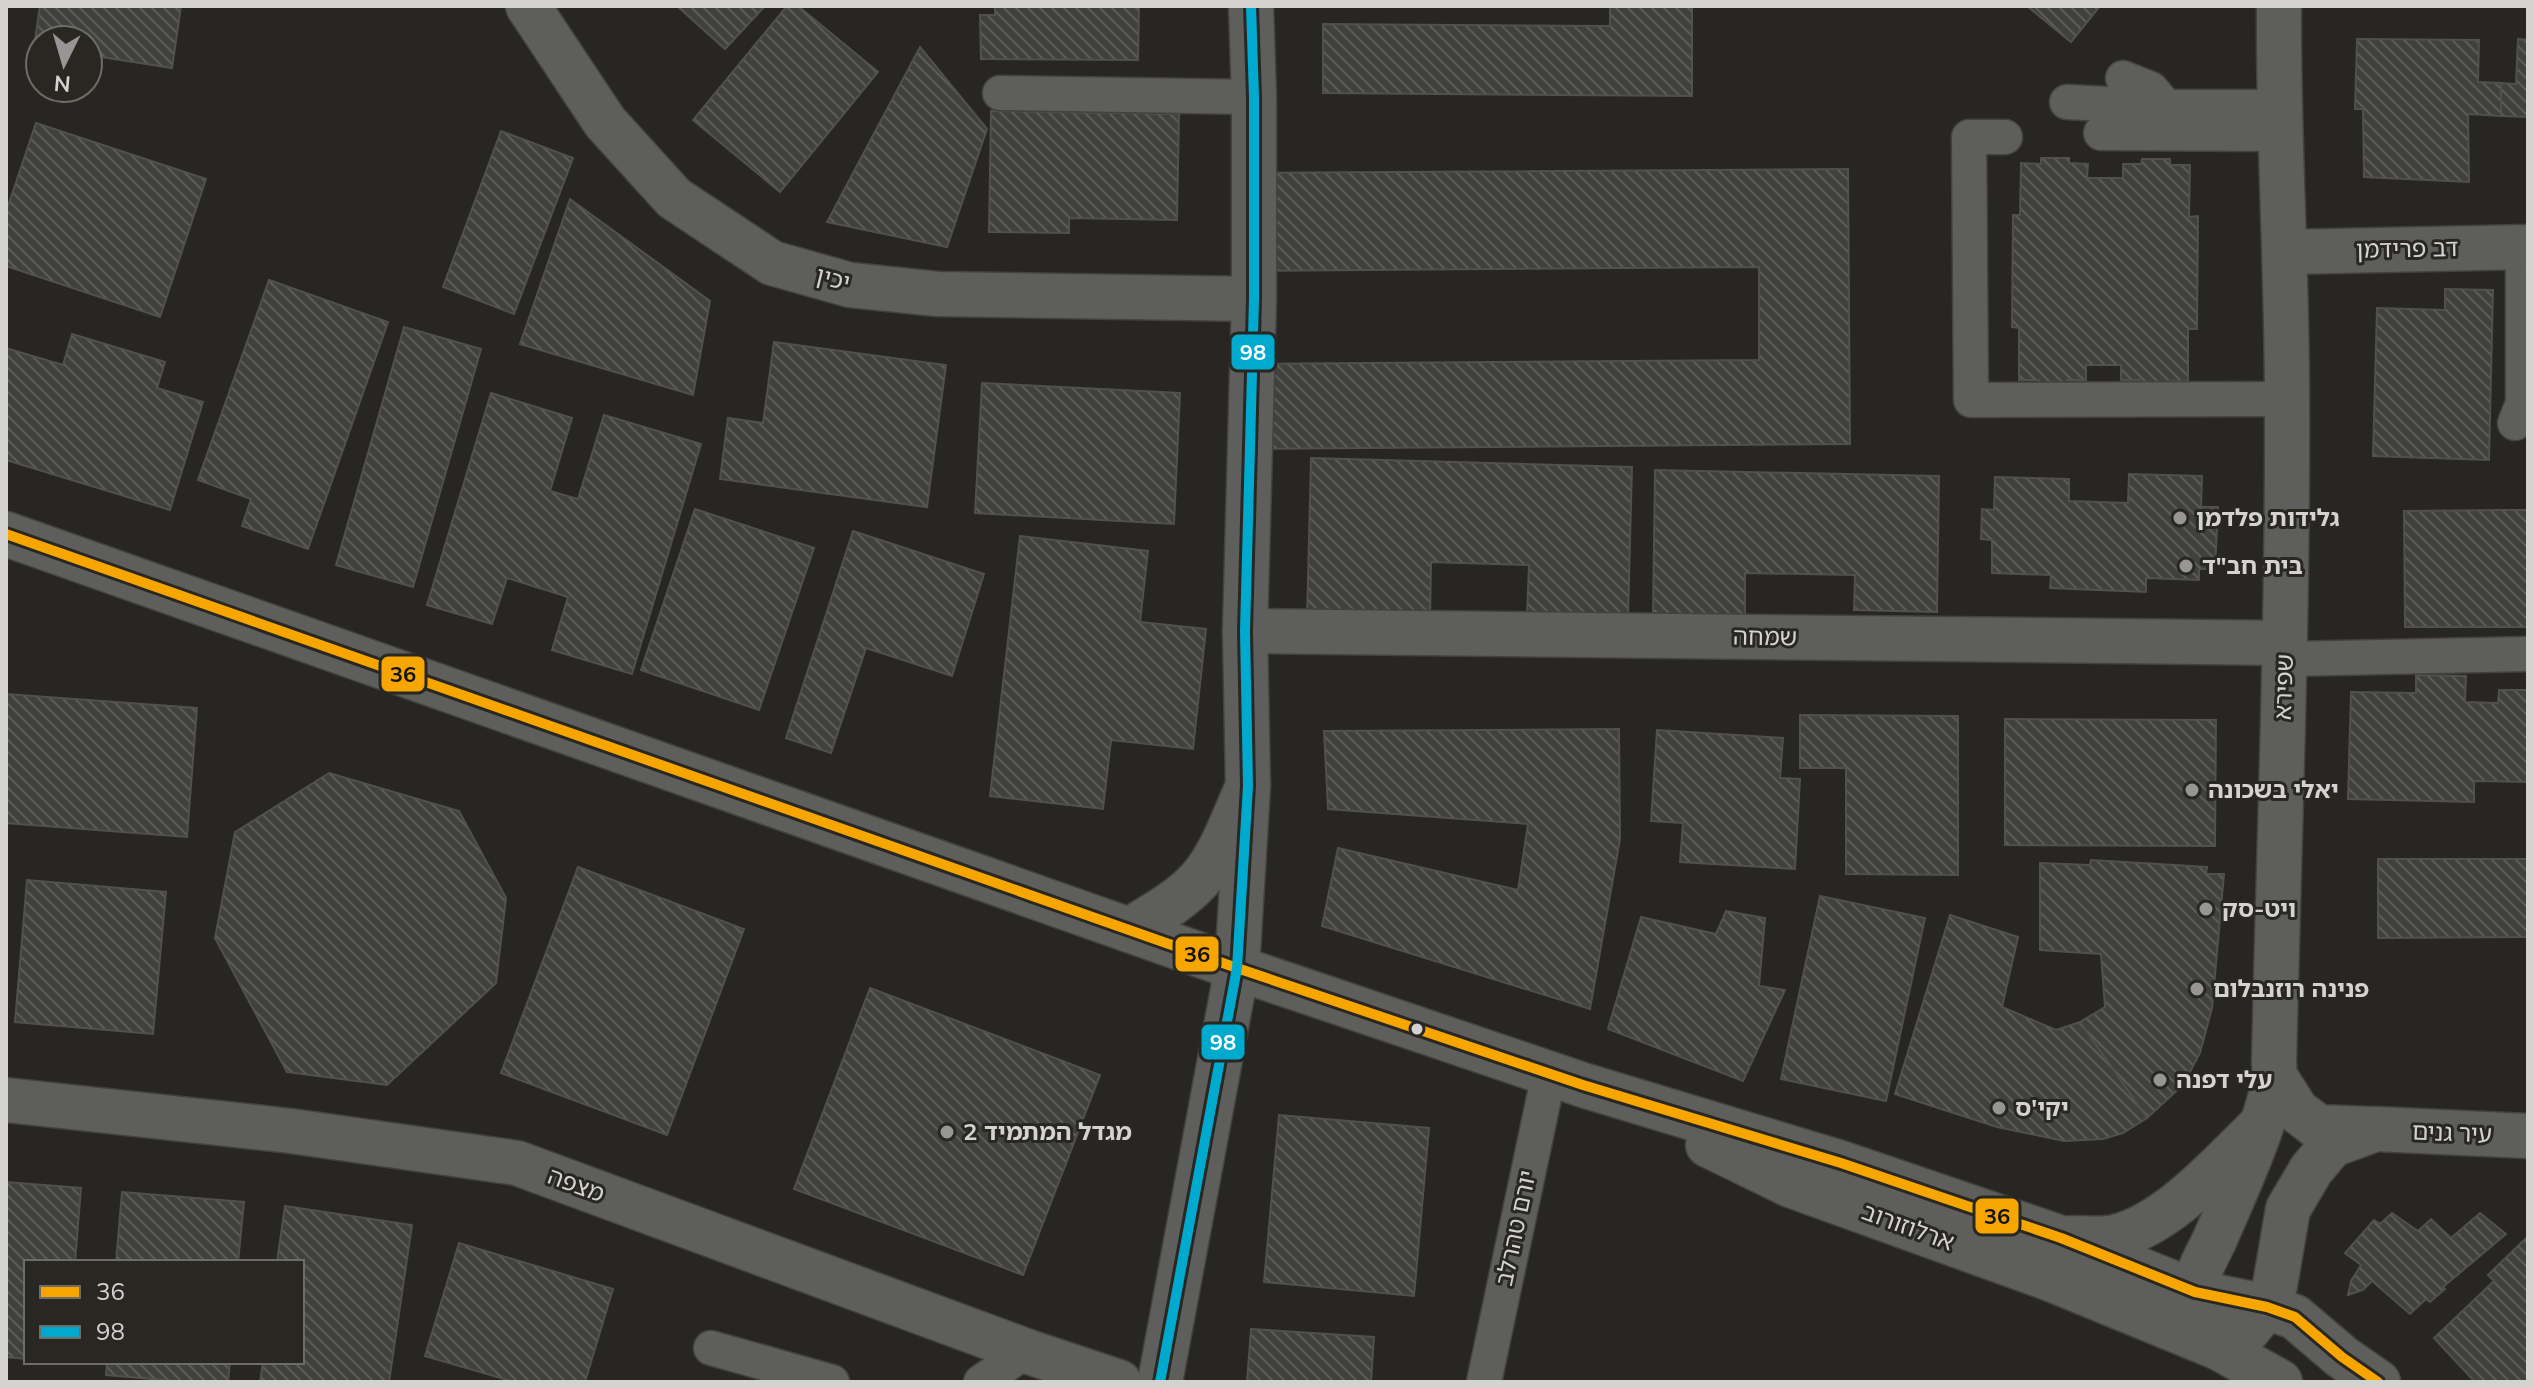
<svg xmlns="http://www.w3.org/2000/svg" width="2534" height="1388" font-family="Mulish,'Noto Sans Hebrew',sans-serif">
<style>
.building{fill:url(#building-back-hatch);stroke:#51504d;stroke-width:2}
.lines{fill:none;stroke-linecap:round;stroke-linejoin:round}
.lane-casing{stroke:#434240;stroke-width:37}
.street-casing{stroke:#434240;stroke-width:47}
.secondary-casing{stroke:#434240;stroke-width:47}
.lane{stroke:#5e5e5c;stroke-width:34}
.street{stroke:#5e5e5c;stroke-width:44}
.secondary{stroke:#5e5e5c;stroke-width:44}
.bus-1-casing{stroke:#282722;stroke-width:16}
.bus-2-casing{stroke:#282722;stroke-width:16}
.bus-1{stroke:#f7a600;stroke-width:10}
.bus-2{stroke:#00a9ce;stroke-width:10}
.poi-dot{fill:#979694;stroke:#282722;stroke-width:3}
.bus-dot{fill:#d4d3d1;stroke:#282722;stroke-width:3}
.labels{text-anchor:middle;stroke-width:6;stroke-linejoin:round;paint-order:stroke}
.street-label{font-size:24px;fill:#d4d3d1;stroke:#282722}
.poi-label{font-size:24px;font-weight:bold;fill:#d4d3d1;stroke:#282722;text-anchor:start}
.line-badge{stroke:#282722;stroke-width:3}
.badge-label{font-size:22px;text-anchor:middle;font-weight:bold;fill:#fff}
.pale-badge-label{font-size:22px;text-anchor:middle;font-weight:bold;fill:#111}
</style>
<defs>
<pattern id="building-back-hatch" width="6" height="6" patternUnits="userSpaceOnUse" patternTransform="scale(2)"><rect width="6" height="6" fill="#40403d"/><path d="M-1 5l2 2M0 0l6 6M5-1l2 2" fill="none" stroke="#5b5b58"/></pattern>
</defs>
<rect width="100%" height="100%" fill="#272623"/>
<g class="building">
<path d="M 40,6 L 181,6 L 172,68 L 88,55 L 88,40 L 40,40 L 40,48 L 34,47 Z"/>
<path d="M 677,6 L 765,6 L 725,49 Z"/>
<path d="M 787,6 L 798,6 L 878,72 L 780,192 L 693,120 Z"/>
<path d="M 995,6 L 1139,6 L 1138,60 L 981,59 L 980,15 L 995,15 Z"/>
<path d="M 1610,6 L 1692,6 L 1692,96 L 1323,93 L 1323,24 L 1610,26 Z"/>
<path d="M 2027,6 L 2100,6 L 2071,42 Z"/>
<path d="M 2357,39 L 2479,40 L 2478,82 L 2501,83 L 2501,116 L 2468,114 L 2469,182 L 2364,177 L 2363,109 L 2355,109 Z"/>
<path d="M 2518,39 L 2528,40 L 2528,117 L 2501,116 L 2501,83 L 2516,84 Z"/>
<path d="M 920,47 L 987,129 L 947,247 L 827,222 Z"/>
<path d="M 991,111 L 1179,114 L 1177,220 L 1069,218 L 1069,233 L 989,232 Z"/>
<path d="M 36,123 L 206,179 L 160,317 L 6,266 L 6,212 Z"/>
<path d="M 501,131 L 573,158 L 514,314 L 443,287 Z"/>
<path d="M 2041,158 L 2069,158 L 2069,163 L 2088,164 L 2087,178 L 2123,178 L 2123,164 L 2141,164 L 2142,159 L 2170,159 L 2170,165 L 2190,165 L 2189,217 L 2198,216 L 2197,329 L 2188,329 L 2188,381 L 2168,381 L 2168,386 L 2140,386 L 2140,380 L 2121,380 L 2121,365 L 2086,365 L 2086,380 L 2067,380 L 2067,386 L 2039,385 L 2039,380 L 2019,380 L 2019,328 L 2012,327 L 2013,215 L 2020,215 L 2021,163 L 2041,164 Z"/>
<path d="M 1848,169 L 1850,444 L 1248,449 L 1248,364 L 1759,360 L 1759,267 L 1248,271 L 1247,173 Z"/>
<path d="M 570,199 L 710,301 L 693,395 L 520,344 Z"/>
<path d="M 269,280 L 388,322 L 308,549 L 242,526 L 251,499 L 198,480 Z"/>
<path d="M 2445,289 L 2493,290 L 2489,460 L 2373,456 L 2377,308 L 2445,310 Z"/>
<path d="M 404,327 L 481,349 L 413,587 L 336,565 Z"/>
<path d="M 72,334 L 165,362 L 157,388 L 203,402 L 170,510 L 6,460 L 6,348 L 63,365 Z"/>
<path d="M 774,342 L 946,365 L 927,507 L 720,479 L 728,418 L 763,423 Z"/>
<path d="M 982,383 L 1180,393 L 1174,524 L 975,513 Z"/>
<path d="M 491,393 L 572,418 L 550,491 L 578,499 L 604,415 L 701,444 L 632,674 L 552,650 L 568,597 L 507,578 L 492,624 L 427,605 Z"/>
<path d="M 1311,458 L 1632,467 L 1628,617 L 1527,615 L 1529,565 L 1431,562 L 1430,623 L 1307,620 Z"/>
<path d="M 1655,470 L 1939,476 L 1937,612 L 1854,610 L 1855,575 L 1745,573 L 1745,617 L 1653,616 Z"/>
<path d="M 2129,474 L 2202,476 L 2201,507 L 2218,507 L 2215,569 L 2199,569 L 2199,580 L 2146,578 L 2146,592 L 2050,588 L 2051,575 L 1992,573 L 1992,540 L 1981,539 L 1982,509 L 1994,510 L 1995,477 L 2069,479 L 2069,501 L 2128,503 Z"/>
<path d="M 695,509 L 814,548 L 759,710 L 641,670 Z"/>
<path d="M 2504,510 L 2528,510 L 2528,627 L 2405,627 L 2404,511 Z"/>
<path d="M 853,531 L 984,574 L 952,676 L 866,648 L 831,753 L 786,738 Z"/>
<path d="M 1020,536 L 1148,551 L 1140,622 L 1206,629 L 1193,749 L 1111,740 L 1103,809 L 990,796 Z"/>
<path d="M 2416,675 L 2466,676 L 2465,702 L 2498,703 L 2499,690 L 2528,690 L 2528,782 L 2474,781 L 2474,802 L 2348,799 L 2351,692 L 2416,693 Z"/>
<path d="M 6,694 L 197,708 L 187,837 L 6,823 Z"/>
<path d="M 1800,715 L 1958,716 L 1958,875 L 1846,874 L 1846,768 L 1800,768 Z"/>
<path d="M 2005,719 L 2216,720 L 2215,846 L 2005,845 Z"/>
<path d="M 1619,729 L 1620,839 L 1590,1009 L 1322,926 L 1338,848 L 1518,890 L 1528,824 L 1328,809 L 1324,731 Z"/>
<path d="M 1657,730 L 1783,738 L 1780,778 L 1800,779 L 1795,869 L 1680,862 L 1683,823 L 1651,821 Z"/>
<path d="M 329,773 L 459,811 L 506,898 L 496,983 L 387,1085 L 287,1072 L 215,938 L 235,832 Z"/>
<path d="M 2378,859 L 2528,859 L 2528,937 L 2378,938 Z"/>
<path d="M 2091,860 L 2207,867 L 2206,874 L 2224,874 L 2212,1008 L 2200,1053 L 2183,1085 L 2147,1118 L 2080,1022 L 2105,1007 L 2101,954 L 2040,950 L 2040,863 L 2090,865 Z"/>
<path d="M 578,867 L 744,929 L 667,1135 L 501,1073 Z"/>
<path d="M 27,880 L 166,892 L 153,1034 L 15,1022 Z"/>
<path d="M 1820,896 L 1925,918 L 1886,1101 L 1781,1079 Z"/>
<path d="M 1726,911 L 1765,918 L 1759,986 L 1785,990 L 1743,1081 L 1608,1029 L 1641,917 L 1716,934 Z"/>
<path d="M 1950,915 L 2018,937 L 2002,1007 L 2056,1030 L 2080,1022 L 2147,1118 L 2123,1133 L 2103,1139 L 2064,1141 L 1997,1127 L 1895,1094 Z"/>
<path d="M 870,988 L 1100,1075 L 1023,1275 L 794,1189 Z"/>
<path d="M 1279,1115 L 1429,1128 L 1414,1296 L 1264,1282 Z"/>
<path d="M 6,1182 L 81,1188 L 75,1262 L 26,1262 L 26,1359 L 6,1357 Z"/>
<path d="M 122,1192 L 244,1202 L 238,1262 L 116,1262 Z"/>
<path d="M 285,1206 L 412,1225 L 389,1382 L 260,1382 L 263,1362 L 302,1362 L 302,1262 L 277,1262 Z"/>
<path d="M 2392,1213 L 2418,1231 L 2431,1219 L 2451,1238 L 2480,1213 L 2506,1234 L 2443,1287 L 2445,1289 L 2430,1302 L 2426,1299 L 2410,1314 L 2372,1281 L 2363,1290 L 2348,1295 L 2351,1281 L 2361,1265 L 2345,1253 L 2374,1220 L 2380,1224 Z"/>
<path d="M 2528,1236 L 2528,1381 L 2475,1382 L 2434,1338 L 2494,1281 L 2488,1275 Z"/>
<path d="M 459,1243 L 613,1289 L 585,1382 L 514,1382 L 425,1356 Z"/>
<path d="M 1251,1329 L 1374,1337 L 1371,1382 L 1247,1382 Z"/>
<path d="M 107,1362 L 230,1362 L 228,1382 L 187,1382 L 106,1375 Z"/>
</g>
<g class="lines">
<g class="lane-casing">
<g id="lane">
<path d="M 2123,78 L 2151,89 L 2166,107"/>
<path d="M 1000,93 L 1254,97"/>
<path d="M 2067,102 L 2167,107 L 2278,107"/>
<path d="M 2101,133 L 2279,134"/>
<path d="M 2005,137 L 1969,137 L 1971,400 L 2287,399"/>
<path d="M 2515,423 L 2523,403 L 2523,247"/>
<path d="M 2284,659 L 2528,654"/>
<path d="M 711,1348 L 832,1382"/>
<path d="M 981,1382 L 1026,1351"/>
<path d="M 1484,1382 L 1549,1074"/>
</g>
</g>
<g class="street-casing">
<g id="street">
<path d="M 528,6 L 605,122 L 674,198 L 772,263 L 850,285 L 938,294 L 1254,299"/>
<path d="M 2279,6 C 2278,137 2287,267 2287,399 C 2288,620 2279,842 2274,1063 C 2279,1100 2231,1201 2215,1239 C 2208,1254 2195,1275 2195,1291 C 2194,1311 2210,1332 2219,1348 L 2246,1332 L 2267,1307 L 2275,1285 L 2288,1209 L 2311,1170 L 2332,1145 L 2376,1129 L 2528,1136"/>
<path d="M 2285,252 L 2528,247"/>
<path d="M 1245,631 L 2285,643"/>
<path d="M 2276,1078 L 2297,1111 L 2318,1127 L 2370,1129"/>
<path d="M 6,1100 L 291,1131 L 517,1163 L 1026,1351 L 1119,1382"/>
<path d="M 1160,1382 L 1237,968 L 1248,786 L 1245,631 L 1254,299 L 1254,97 L 1251,6"/>
</g>
</g>
<g class="secondary-casing">
<g id="secondary">
<path d="M 6,534 L 1237,968 L 1583,1085 L 1841,1163 L 2061,1238 L 2195,1292 L 2267,1307 L 2295,1317 L 2342,1357 L 2378,1382"/>
<path d="M 1129,930 C 1154,915 1180,901 1200,879 C 1222,854 1234,816 1248,786"/>
<path d="M 1708,1145 L 1790,1185 L 2048,1278 L 2219,1348 L 2280,1382"/>
<path d="M 2071,1238 C 2085,1238 2102,1240 2115,1237 C 2169,1224 2222,1163 2261,1125"/>
</g>
</g>
<use href="#lane" class="lane"/>
<use href="#street" class="street"/>
<use href="#secondary" class="secondary"/>
<g class="bus-1-casing">
<path id="bus-1" d="M 6,534 L 1237,968 L 1583,1085 L 1841,1163 L 2061,1238 L 2195,1292 L 2267,1307 L 2295,1317 L 2342,1357 L 2378,1382"/>
</g>
<g class="bus-2-casing">
<path id="bus-2" d="M 1160,1382 L 1237,968 L 1248,786 L 1245,631 L 1254,299 L 1254,97 L 1251,6"/>
</g>
<use href="#bus-1" class="bus-1"/>
<use href="#bus-2" class="bus-2"/>
</g>
<g class="poi-dot">
<circle cx="2180" cy="518" r="8"/>
<circle cx="2186" cy="566" r="8"/>
<circle cx="2192" cy="790" r="8"/>
<circle cx="2206" cy="909" r="8"/>
<circle cx="2197" cy="989" r="8"/>
<circle cx="2160" cy="1080" r="8"/>
<circle cx="1999" cy="1108" r="8"/>
<circle cx="947" cy="1132" r="8"/>
</g>
<circle class="bus-dot" cx="1417" cy="1029" r="7"/>
<g class="labels">
<g class="street-label">
<text transform="translate(2407 249) rotate(-1)" y="8">דב פרידמן</text>
<text transform="translate(833 279) rotate(14)" y="8">יכין</text>
<text transform="translate(1765 637) rotate(1)" y="8">שמחה</text>
<text transform="translate(2284 687) rotate(-88)" y="8">שפירא</text>
<text transform="translate(2452 1133) rotate(2)" y="8">עיר גנים</text>
<text transform="translate(576 1185) rotate(20)" y="8">מצפה</text>
<text transform="translate(1908 1227) rotate(20)" y="8">ארלוזורוב</text>
<text transform="translate(1516 1228) rotate(-78)" y="8">יורם טהרלב</text>
</g>
<g class="poi-label">
<text x="2196" y="526">גלידות פלדמן</text>
<text x="2202" y="574">בית חב"ד</text>
<text x="2208" y="798">יאלי בשכונה</text>
<text x="2222" y="917">ויט-סק</text>
<text x="2213" y="997">פנינה רוזנבלום</text>
<text x="2176" y="1088">עלי דפנה</text>
<text x="2015" y="1116">יקי'ס</text>
<text x="963" y="1140">מגדל המתמיד 2</text>
</g>
</g>
<g class="line-badge">
<rect x="1230" y="333" width="46" height="38" rx="8" fill="#00a9ce"/>
<rect x="380" y="655" width="46" height="38" rx="8" fill="#f7a600"/>
<rect x="1174" y="935" width="46" height="38" rx="8" fill="#f7a600"/>
<rect x="1200" y="1023" width="46" height="38" rx="8" fill="#00a9ce"/>
<rect x="1974" y="1197" width="46" height="38" rx="8" fill="#f7a600"/>
</g>
<g class="badge-label">
<text x="1253" y="360">98</text>
<text x="1223" y="1050">98</text>
</g>
<g class="pale-badge-label">
<text x="403" y="682">36</text>
<text x="1197" y="962">36</text>
<text x="1997" y="1224">36</text>
</g>
<rect width="2534" height="1388" fill="none" stroke="#d4d3d1" stroke-width="16"/>
<rect x="24" y="1260" width="280" height="104" fill="#282722" stroke="#6d6c68" stroke-width="2"/>
<rect x="40" y="1286" width="40" height="12" fill="#f7a600" stroke="#6d6c68" stroke-width="2"/>
<text x="96" y="1300" font-size="24" fill="#d4d3d1">36</text>
<rect x="40" y="1326" width="40" height="12" fill="#00a9ce" stroke="#6d6c68" stroke-width="2"/>
<text x="96" y="1340" font-size="24" fill="#d4d3d1">98</text>
<g transform="translate(64 64) rotate(185)"><circle r="38" fill="#282722" stroke="#6d6c68" stroke-width="2"/>
<path d="M0-6L14 30L0 20L-14 30Z" fill="#979694"/>
<text y="-12" font-size="22" font-weight="bold" text-anchor="middle" fill="#d4d3d1">N</text>
</g>
</svg>
